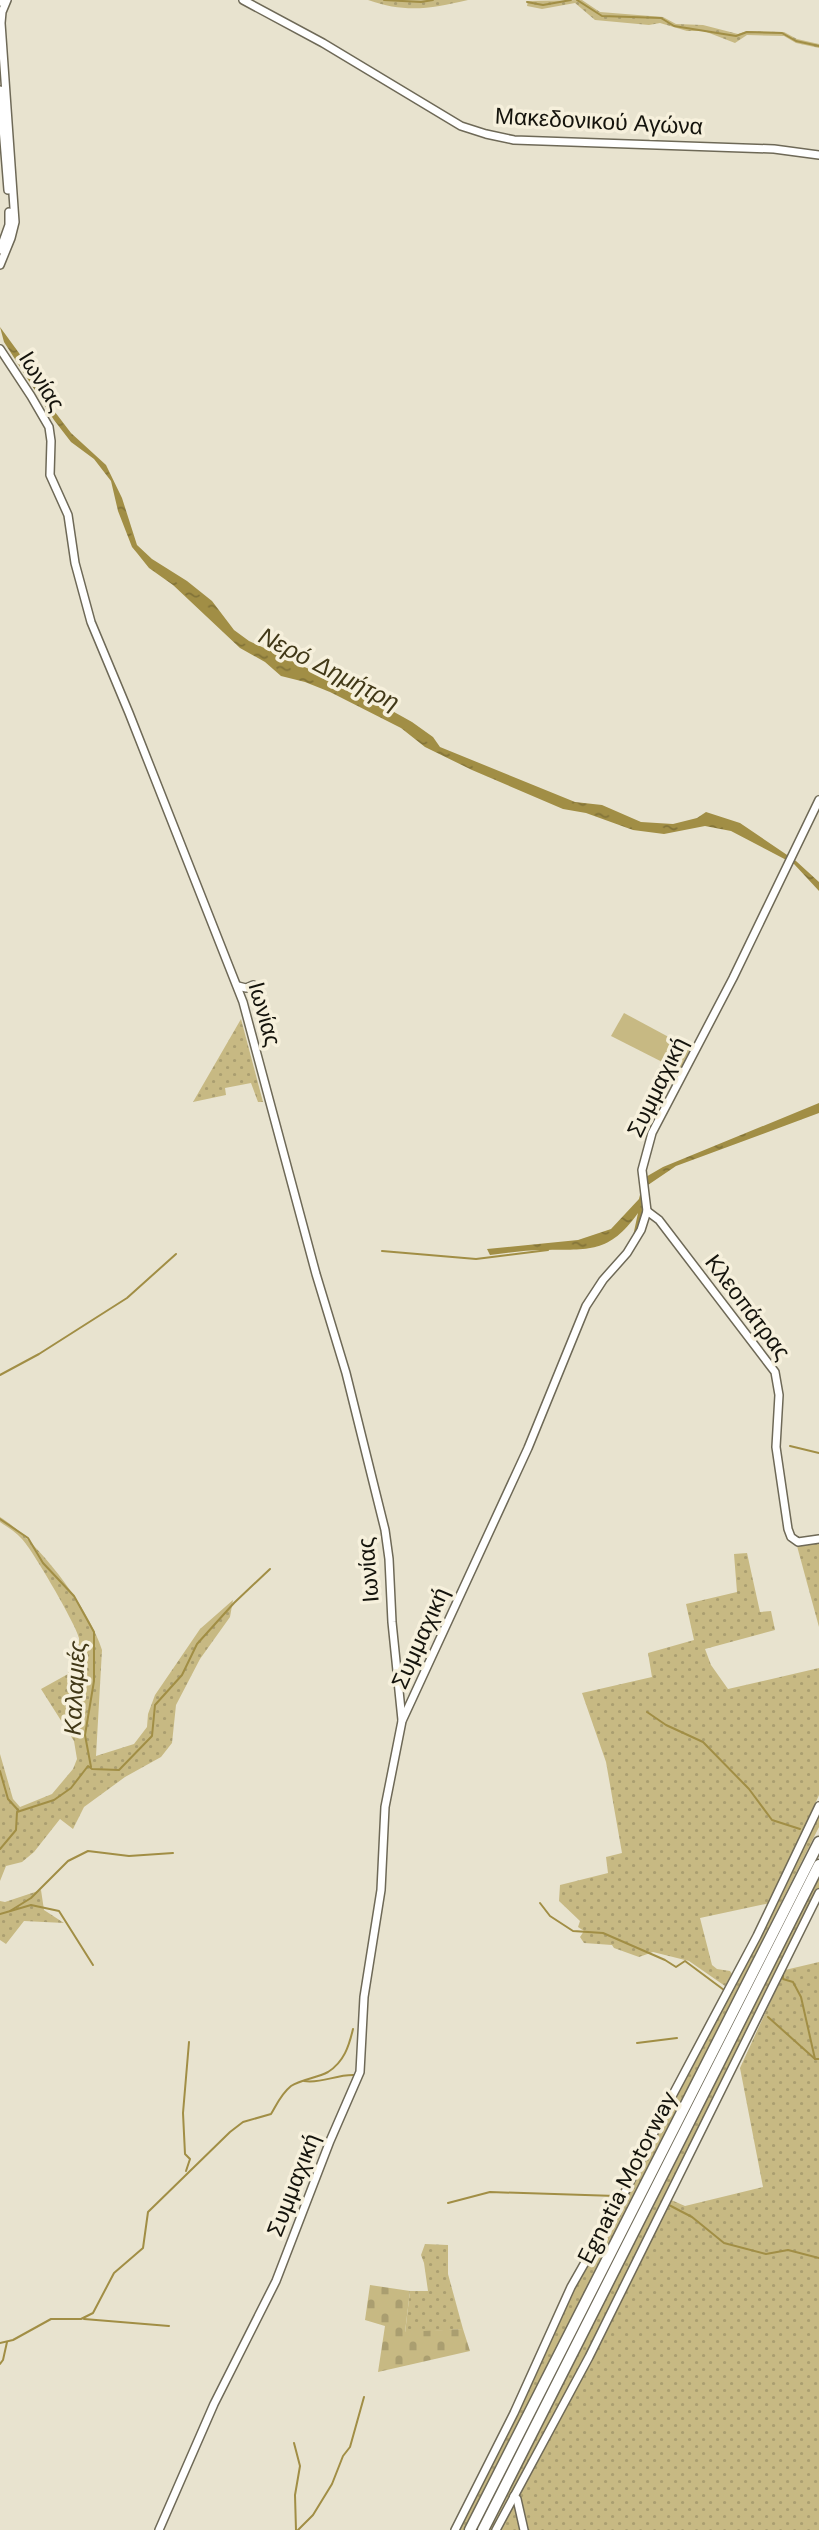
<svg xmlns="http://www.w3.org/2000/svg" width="819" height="2530" font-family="'DM Sans',sans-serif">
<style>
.green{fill:url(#green-dots)}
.cemetery{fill:url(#cemetery-stones)}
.pitch{fill:#c7b983}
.water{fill:url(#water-ripples)}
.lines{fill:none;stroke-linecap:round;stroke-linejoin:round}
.stream{stroke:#a18e45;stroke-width:2}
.secondary-casing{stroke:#6e6957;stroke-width:10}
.highway-casing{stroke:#6e6957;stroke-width:13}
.secondary{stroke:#fff;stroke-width:7}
.highway{stroke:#fff;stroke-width:10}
.labels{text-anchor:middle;stroke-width:7;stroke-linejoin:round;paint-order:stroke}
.street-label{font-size:23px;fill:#14130c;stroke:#f6f0dc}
.water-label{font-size:24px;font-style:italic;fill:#413817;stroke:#f6f0dc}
</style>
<defs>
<pattern id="green-dots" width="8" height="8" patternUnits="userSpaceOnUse" patternTransform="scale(1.75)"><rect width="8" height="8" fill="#c7b983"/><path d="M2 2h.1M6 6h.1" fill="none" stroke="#aa9e70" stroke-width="1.8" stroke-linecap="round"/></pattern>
<pattern id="cemetery-stones" width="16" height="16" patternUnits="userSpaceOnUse" patternTransform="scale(1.75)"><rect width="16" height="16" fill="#c7b983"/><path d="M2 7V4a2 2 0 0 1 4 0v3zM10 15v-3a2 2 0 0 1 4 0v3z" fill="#aa9e70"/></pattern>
<pattern id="water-ripples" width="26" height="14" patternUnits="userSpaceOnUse" patternTransform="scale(1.75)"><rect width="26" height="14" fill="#a18e45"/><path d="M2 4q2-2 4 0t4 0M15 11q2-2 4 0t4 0" fill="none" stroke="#827338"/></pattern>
</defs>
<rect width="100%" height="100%" fill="#e8e3cf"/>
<g class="green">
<path d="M 368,0 L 468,0 C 430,9 405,13 368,0 Z"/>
<path d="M 582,0 L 600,12 L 663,17 L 676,24 L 703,25 L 738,34 L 747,31 L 784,32 L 797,39 L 819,44 L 819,48 L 796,43 L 784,36 L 747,35 L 735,43 L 704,31 L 687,31 L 660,23 L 649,25 L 595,20 L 575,3 L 542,9 L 527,6 L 528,1 Z"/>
<path d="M 241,1019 L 263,1102 L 258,1102 L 251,1083 L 225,1088 L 226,1095 L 193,1102 Z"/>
<path d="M 0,1517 C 37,1540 89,1608 102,1650 L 96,1756 L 134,1744 L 147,1727 L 148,1714 L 155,1695 L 200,1629 L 233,1600 L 230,1617 L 200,1659 L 176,1705 L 172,1743 L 161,1757 L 125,1777 L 84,1807 L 73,1829 L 60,1819 L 34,1852 L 22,1862 L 6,1866 L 0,1881 L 0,1754 L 13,1799 L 20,1807 L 52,1794 L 73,1769 L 77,1759 L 74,1741 L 41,1689 L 68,1674 C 69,1663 80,1649 79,1638 C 77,1626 32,1549 22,1539 C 16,1532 7,1527 0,1522 Z"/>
<path d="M 819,1543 L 819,1627 L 797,1546 Z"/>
<path d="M 747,1553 L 760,1612 L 771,1611 L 775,1630 L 705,1649 L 711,1665 L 728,1689 L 819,1668 L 819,1795 L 770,1903 L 700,1918 L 712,1965 L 717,1969 L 730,1971 L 732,1974 L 725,1986 L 689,1961 L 653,1952 L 639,1957 L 614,1948 L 612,1945 L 584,1943 L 580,1937 L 584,1931 L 578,1927 L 580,1921 L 559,1901 L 560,1885 L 608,1873 L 606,1857 L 622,1853 L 606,1762 L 582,1693 L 652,1677 L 648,1653 L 694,1640 L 686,1604 L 737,1592 L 734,1554 Z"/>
<path d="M 819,1815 L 819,1827 L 466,2530 L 458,2530 L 571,2295 L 622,2207 L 682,2084 L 791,1874 Z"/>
<path d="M 819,1876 L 819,1890 L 640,2244 L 592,2346 L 494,2530 L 489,2530 Z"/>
<path d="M 41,1890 L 44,1910 L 64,1923 L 24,1921 L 6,1944 L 0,1940 L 0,1901 L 5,1902 Z"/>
<path d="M 819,1962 L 819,2530 L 500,2530 L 601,2341 L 669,2199 L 685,2206 L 763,2187 L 740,2068 L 785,1970 Z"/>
<path d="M 425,2244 L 448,2245 L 448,2274 L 463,2329 L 405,2333 L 410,2291 L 428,2291 L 424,2263 L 421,2255 Z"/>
</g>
<path class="cemetery" d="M 370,2285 L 410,2291 L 405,2332 L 463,2329 L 470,2351 L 378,2372 L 385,2326 L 365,2320 Z"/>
<path class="pitch" d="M 624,1013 L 691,1049 L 680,1071 L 611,1036 Z"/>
<g class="water">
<path d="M 0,327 L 19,353 L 42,395 L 71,433 L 106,465 L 122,498 L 137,545 L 152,559 L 187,581 L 212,601 L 234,630 L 249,641 L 360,693 L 412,722 L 433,737 L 440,747 L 575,802 L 602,805 L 641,822 L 673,824 L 697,818 L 706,812 L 740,823 L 796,861 L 819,882 L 819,891 L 794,864 L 731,831 L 705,826 L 664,834 L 633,830 L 586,813 L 563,809 L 472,770 L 425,747 L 401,728 L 330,692 L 305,682 L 281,676 L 265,662 L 240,648 L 173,585 L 149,568 L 137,553 L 132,547 L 118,511 L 111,481 L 94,459 L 71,442 L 54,420 L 4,342 Z"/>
<path d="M 819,1103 L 819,1113 L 676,1166 L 648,1185 L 642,1203 L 644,1208 L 636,1236 L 633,1236 L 638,1213 C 609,1254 589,1249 544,1250 C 526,1250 508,1253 490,1255 L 487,1249 L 578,1240 L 611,1229 L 639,1199 L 644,1178 L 663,1167 Z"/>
</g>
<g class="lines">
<g class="stream">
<path d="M 384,0 L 421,2 L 433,0"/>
<path d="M 577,0 L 602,16 L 661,18 L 674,26 L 736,36 L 747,32 L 782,33 L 796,41 L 819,46"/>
<path d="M 527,2 L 543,5 L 571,0"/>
<path d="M 382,1251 L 476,1259 L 548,1250"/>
<path d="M 0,1375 L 39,1354 L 127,1298 L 176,1254"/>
<path d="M 790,1446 L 819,1453"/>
<path d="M 0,1519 L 28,1538 L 43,1563 L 74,1596 L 94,1632 L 94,1681 L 85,1735 L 91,1767"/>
<path d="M 647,1712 L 666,1725 L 703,1742 L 749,1789 L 772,1820 L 800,1829"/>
<path d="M 0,1771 L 8,1799 L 18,1810"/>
<path d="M 0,1849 L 16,1830 L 17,1812 L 54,1800 L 71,1788 L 88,1766 L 92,1769 L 119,1770 L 152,1736 L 155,1705 L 182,1675 L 197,1644 L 234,1603 L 270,1569"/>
<path d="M 540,1903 L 550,1916 L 573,1931 L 603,1933 L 665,1960 L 676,1967 L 685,1961 L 724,1990"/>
<path d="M 10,1911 L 31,1898 L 68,1861 L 88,1851 L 129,1856 L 173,1853"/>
<path d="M 0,1914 L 31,1905 L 59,1911 L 93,1965"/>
<path d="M 783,1971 L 783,1979 L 793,1982 L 801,1997 L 815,2059"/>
<path d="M 768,2017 L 815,2059 L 819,2059"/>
<path d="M 637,2043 L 677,2038"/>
<path d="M 304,2081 C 322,2084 336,2074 355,2075"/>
<path d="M 186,2171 L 190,2159 L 185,2154 L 183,2113 L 189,2042"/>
<path d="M 448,2203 L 490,2192 L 616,2196"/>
<path d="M 667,2204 L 692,2217 L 724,2243 L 766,2254 L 788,2250 L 819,2258"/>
<path d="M 84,2319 L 169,2326"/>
<path d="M 0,2343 L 13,2340 L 51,2319 L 81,2319 L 93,2313 L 114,2273 L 143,2248 L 148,2212 L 230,2132 L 243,2122 L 271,2114 C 277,2104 281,2094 291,2086 C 302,2079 317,2078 328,2072 C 344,2062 349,2046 353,2029"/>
<path d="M 0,2364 L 3,2360 L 7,2342"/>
<path d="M 294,2443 L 300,2466 L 295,2495 L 296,2530"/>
<path d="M 298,2530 L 313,2515 L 332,2484 L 343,2456 L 350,2447 L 364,2397"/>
</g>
<g class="secondary-casing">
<g id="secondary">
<path d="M 243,0 L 323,43 L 461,126 L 486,134 L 514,140 L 774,149 L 819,155"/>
<path d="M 0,2 L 1,0"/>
<path d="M 0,90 L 8,190"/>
<path d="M 0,250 L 9,225 L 9,212"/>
<path d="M 0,265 L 11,238 L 15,222 L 1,23 L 2,12 L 7,0"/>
<path d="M 0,349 L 31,396 L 49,427 L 51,441 L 50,475 L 68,515 L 75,563 L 91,622 L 129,713 L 243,1002 L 316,1274 L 346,1373 L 385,1530 L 389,1559 L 392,1622 L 402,1720"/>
<path d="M 238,986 L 246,988 L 253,985"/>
<path d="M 647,1211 L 659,1220 L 775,1372 L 779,1395 L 776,1447 L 788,1529 L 791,1537 L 798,1542 L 819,1539"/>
<path d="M 514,2496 L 517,2499 L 524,2530"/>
<path d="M 159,2530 L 214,2404 L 276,2281 L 330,2141 L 360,2072 L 364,1997 L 381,1890 L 385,1807 L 402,1721 L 528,1448 L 586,1306 L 603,1280 L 627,1253 L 641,1230 L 647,1211 L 642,1170 L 652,1133 L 733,978 L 819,800"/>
<path d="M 455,2530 L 514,2413 L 571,2287 L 624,2194 L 670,2100 L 757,1936 L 819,1806"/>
<path d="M 496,2530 L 589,2357 L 819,1893"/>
</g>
</g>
<g class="highway-casing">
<g id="highway">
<path d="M 470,2530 L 819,1842"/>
<path d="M 483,2530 L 819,1865"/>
</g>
</g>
<use href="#secondary" class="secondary"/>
<use href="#highway" class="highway"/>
</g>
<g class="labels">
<g class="street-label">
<text transform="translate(599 121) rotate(3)" y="8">Μακεδονικού Αγώνα</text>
<text transform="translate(42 381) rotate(58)" y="8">Ιωνίας</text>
<text transform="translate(265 1014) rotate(74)" y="8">Ιωνίας</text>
<text transform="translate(657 1087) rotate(-64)" y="8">Συμμαχική</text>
<text transform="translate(748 1307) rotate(53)" y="8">Κλεοπάτρας</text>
<text transform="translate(368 1570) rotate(-95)" y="8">Ιωνίας</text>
<text transform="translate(420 1638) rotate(-66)" y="8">Συμμαχική</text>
<text transform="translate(627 2177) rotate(-63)" y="8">Egnatia Motorway</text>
<text transform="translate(293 2185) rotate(-69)" y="8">Συμμαχική</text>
</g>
<g class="water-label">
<text transform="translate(329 669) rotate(27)" y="8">Νερό Δημήτρη</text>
<text transform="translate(75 1688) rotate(-87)" y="8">Καλαμιές</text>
</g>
</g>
</svg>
